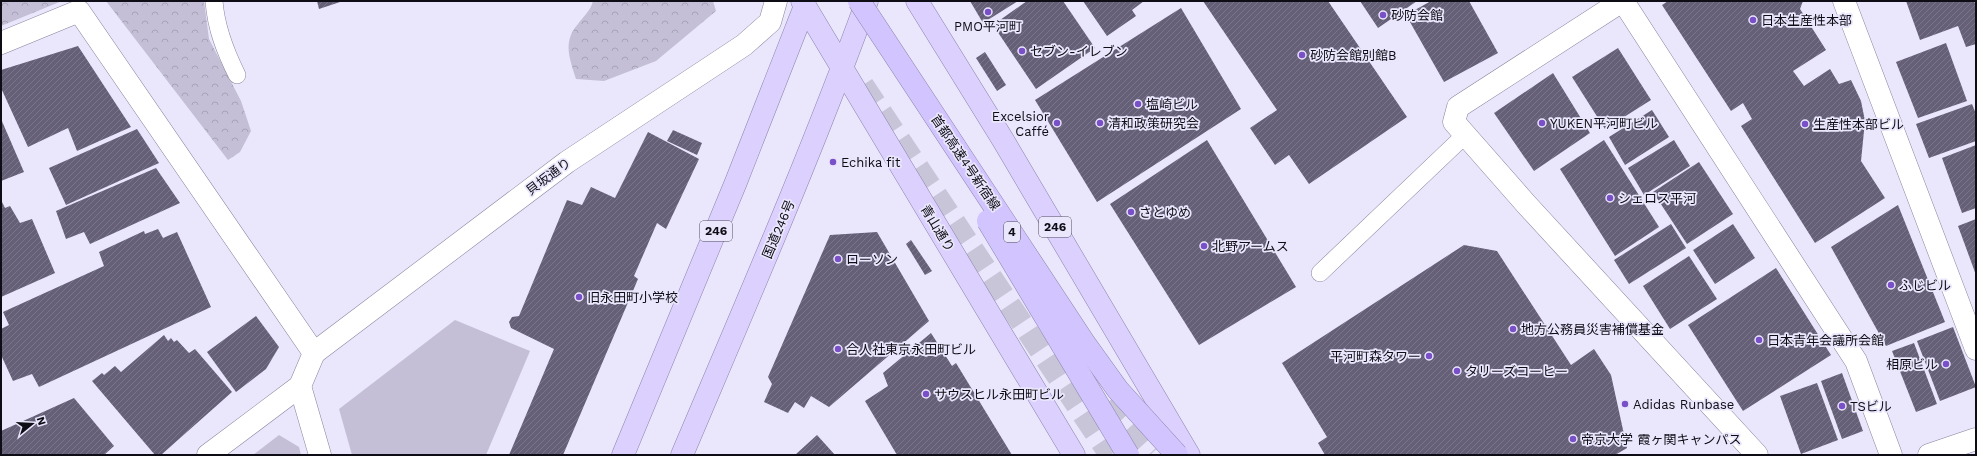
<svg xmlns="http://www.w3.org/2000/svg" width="1977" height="456" font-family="'Work Sans','Noto Sans JP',sans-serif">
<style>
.green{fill:#c4bfd6}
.forest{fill:url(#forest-crowns)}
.building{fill:url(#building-hatch)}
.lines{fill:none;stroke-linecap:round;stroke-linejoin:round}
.motorway-tunnel{stroke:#c9c5d9;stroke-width:22;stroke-dasharray:22 11;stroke-linecap:butt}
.service-casing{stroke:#89839d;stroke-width:18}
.minor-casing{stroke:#89839d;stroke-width:23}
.tertiary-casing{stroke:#89839d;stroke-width:23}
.trunk-casing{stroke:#8d84ac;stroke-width:23}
.service{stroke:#fff;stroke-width:17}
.minor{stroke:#fff;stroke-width:22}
.tertiary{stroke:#fff;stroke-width:22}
.trunk{stroke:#dbd0fe;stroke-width:22}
.motorway-bridge-casing{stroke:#8d84ac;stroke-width:23;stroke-linecap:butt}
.motorway-bridge{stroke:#d2c4fe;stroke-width:22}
.poi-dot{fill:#7a50c9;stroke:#eae6fc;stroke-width:1.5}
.labels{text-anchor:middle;stroke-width:3.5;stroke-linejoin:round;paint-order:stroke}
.shield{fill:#eae6fc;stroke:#504d5a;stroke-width:1}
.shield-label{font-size:12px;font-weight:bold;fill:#0e0c15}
.poi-label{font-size:13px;fill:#0e0c15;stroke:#eae6fc;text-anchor:start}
.street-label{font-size:13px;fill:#0e0c15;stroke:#eae6fc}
</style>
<defs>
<pattern id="forest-crowns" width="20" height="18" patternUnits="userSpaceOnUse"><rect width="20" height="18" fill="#c4bfd6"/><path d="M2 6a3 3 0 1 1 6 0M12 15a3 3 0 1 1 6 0" fill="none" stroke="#a7a3b7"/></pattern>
<pattern id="building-hatch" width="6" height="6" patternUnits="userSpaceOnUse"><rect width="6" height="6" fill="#655f78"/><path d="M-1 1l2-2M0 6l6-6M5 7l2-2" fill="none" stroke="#7a7588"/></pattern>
</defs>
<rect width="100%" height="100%" fill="#eae6fc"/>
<g class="green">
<path d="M 455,320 L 530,351 L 486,455 L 352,455 L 339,409 Z"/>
<path d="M 279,435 L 299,447 L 301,455 L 253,455 Z"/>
</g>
<g class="forest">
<path d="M 1,1 L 62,1 L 1,26 Z"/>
<path d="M 106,1 L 204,1 L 209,39 L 241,101 L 251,131 L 240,152 L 228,160 Z"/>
<path d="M 593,1 L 713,1 L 716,11 L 656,61 L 604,81 L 576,79 C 570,59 562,42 578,24 C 583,17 591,10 593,1 Z"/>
</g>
<g class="building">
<path d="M 317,1 L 343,1 L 319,9 Z"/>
<path d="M 970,1 L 1018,1 L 983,23 Z"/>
<path d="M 1027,1 L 1063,1 L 1095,48 L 1036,89 L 993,25 Z"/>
<path d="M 1083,1 L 1144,1 L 1132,10 L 1136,16 L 1107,36 Z"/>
<path d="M 1203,1 L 1328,1 L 1407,117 L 1309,184 L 1289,155 L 1275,165 L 1250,128 L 1277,110 Z"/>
<path d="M 1360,1 L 1417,1 L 1378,28 Z"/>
<path d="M 1431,1 L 1469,1 L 1498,53 L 1444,82 L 1406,15 Z"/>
<path d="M 1668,1 L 1803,1 L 1800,9 L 1826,50 L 1793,71 L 1804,86 L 1830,69 L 1839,84 L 1851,80 L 1861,101 L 1865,121 L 1861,161 L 1885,198 L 1815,243 L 1741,126 L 1752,119 L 1743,103 L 1731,111 L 1662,5 Z"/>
<path d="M 1906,1 L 1974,1 L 1976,6 L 1976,44 L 1966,47 L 1958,26 L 1920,40 Z"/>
<path d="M 1181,8 L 1241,109 L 1097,202 L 1035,100 Z"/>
<path d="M 1946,43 L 1967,101 L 1918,118 L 1896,62 Z"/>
<path d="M 78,46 L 131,127 L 77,151 L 68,128 L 28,147 L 1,88 L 1,70 Z"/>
<path d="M 1618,48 L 1651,100 L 1605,129 L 1572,77 Z"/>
<path d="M 985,52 L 1006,85 L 997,91 L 976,58 Z"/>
<path d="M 1553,73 L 1590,133 L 1534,171 L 1494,113 Z"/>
<path d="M 1972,104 L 1976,114 L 1976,141 L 1929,158 L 1916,124 Z"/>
<path d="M 1652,110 L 1669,137 L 1625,165 L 1609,137 Z"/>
<path d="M 1,119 L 24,172 L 1,181 Z"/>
<path d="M 137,129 L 159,163 L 66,205 L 49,168 Z"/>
<path d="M 673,130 L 702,143 L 697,155 L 667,141 Z"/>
<path d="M 648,132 L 699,159 L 666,229 L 657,223 L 634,276 L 638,279 L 563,455 L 509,455 L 554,349 L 511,328 L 509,322 L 512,317 L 519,316 L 567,200 L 582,205 L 591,187 L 615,198 Z"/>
<path d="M 1207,140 L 1296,287 L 1199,345 L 1110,204 Z"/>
<path d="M 1604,140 L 1659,227 L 1615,256 L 1560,169 Z"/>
<path d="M 1674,140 L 1690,166 L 1644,195 L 1628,168 Z"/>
<path d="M 1976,145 L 1976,208 L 1962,213 L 1942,158 Z"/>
<path d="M 1699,162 L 1733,214 L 1687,244 L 1653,192 Z"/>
<path d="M 156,168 L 180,203 L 90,244 L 84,232 L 66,239 L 56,211 Z"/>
<path d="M 1,200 L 5,208 L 10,206 L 20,223 L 32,219 L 55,273 L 1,297 Z"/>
<path d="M 1898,205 L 1945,322 L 1886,346 L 1831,247 Z"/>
<path d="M 1976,219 L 1976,275 L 1958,226 Z"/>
<path d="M 1671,224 L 1686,248 L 1629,284 L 1614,260 Z"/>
<path d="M 1733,224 L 1755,258 L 1715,284 L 1693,250 Z"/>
<path d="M 158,229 L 163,238 L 177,232 L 211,307 L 39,387 L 32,374 L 13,381 L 1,355 L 1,329 L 9,325 L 3,312 L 104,266 L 99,252 L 144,231 L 145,234 Z"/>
<path d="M 877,232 L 929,321 L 829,407 L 811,396 L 804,408 L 795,402 L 788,413 L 764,402 L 772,384 L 768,377 L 830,235 Z"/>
<path d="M 911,240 L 932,271 L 925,275 L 906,244 Z"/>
<path d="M 1464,245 L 1497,251 L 1571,365 L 1594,349 L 1611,375 L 1627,448 L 1615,455 L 1325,455 L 1318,443 L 1327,437 L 1282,363 Z"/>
<path d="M 1689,256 L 1717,299 L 1670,329 L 1643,286 Z"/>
<path d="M 1776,268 L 1831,355 L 1743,411 L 1688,325 Z"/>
<path d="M 256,316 L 279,347 L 266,369 L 236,392 L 207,352 Z"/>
<path d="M 1953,327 L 1976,387 L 1940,401 L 1917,341 Z"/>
<path d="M 931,333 L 952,366 L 956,363 L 1012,455 L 897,455 L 865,401 L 888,386 L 883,373 Z"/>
<path d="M 164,335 L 168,341 L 171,338 L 174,342 L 177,340 L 189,353 L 195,349 L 232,392 L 161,455 L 155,455 L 92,381 L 102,373 L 104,375 L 115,366 L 121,372 Z"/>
<path d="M 1914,343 L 1937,404 L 1916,412 L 1892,351 Z"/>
<path d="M 1842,373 L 1863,431 L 1842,439 L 1821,381 Z"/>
<path d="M 1817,383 L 1838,440 L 1801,454 L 1780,396 Z"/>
<path d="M 74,398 L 114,446 L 104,455 L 1,455 L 1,431 Z"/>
<path d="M 817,435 L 835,455 L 795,455 Z"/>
</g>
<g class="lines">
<g class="motorway-tunnel">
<path d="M 863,85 L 1110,455"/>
<path d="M 1105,405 L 1150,455"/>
</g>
<g class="service-casing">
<g id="service">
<path d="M 214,1 C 216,28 225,51 237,75"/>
<path d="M 1320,273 L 1465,135"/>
</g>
</g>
<g class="minor-casing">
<g id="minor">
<path d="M 1622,1 L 1458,107 L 1454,122 L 1526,204 L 1757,455"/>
<path d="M 1623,1 L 1856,361 L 1891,455"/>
<path d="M 1844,1 L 1976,349"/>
<path d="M 1,43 L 79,11 L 314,353 L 300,386 L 208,455"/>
<path d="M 300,386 L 320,455"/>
</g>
</g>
<g class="tertiary-casing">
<g id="tertiary">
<path d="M 314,353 L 567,162 L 744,45 L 770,22 L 776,1"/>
<path d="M 1929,455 L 1976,439"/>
</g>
</g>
<g class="trunk-casing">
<g id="trunk">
<path d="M 802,1 L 1074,455"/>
<path d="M 917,1 L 1003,140 L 1189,455"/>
<path d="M 623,455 L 736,182 L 805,6"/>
<path d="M 682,455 C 746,304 811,155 867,1"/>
</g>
</g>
<use href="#service" class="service"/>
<use href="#minor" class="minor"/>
<use href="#tertiary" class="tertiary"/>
<use href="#trunk" class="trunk"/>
<g class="motorway-bridge-casing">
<g id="motorway-bridge">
<path d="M 859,1 L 1085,344 L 1118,390 L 1177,455"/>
<path d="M 988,221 L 1128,455"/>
</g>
</g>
<use href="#motorway-bridge" class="motorway-bridge"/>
</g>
<g class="poi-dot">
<circle cx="988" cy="12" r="4"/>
<circle cx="1383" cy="15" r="4"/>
<circle cx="1753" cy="20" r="4"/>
<circle cx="1022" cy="51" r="4"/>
<circle cx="1302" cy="55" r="4"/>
<circle cx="1138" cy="104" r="4"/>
<circle cx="1057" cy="123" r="4"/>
<circle cx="1100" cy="123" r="4"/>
<circle cx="1542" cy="123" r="4"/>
<circle cx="1805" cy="124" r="4"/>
<circle cx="833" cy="162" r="4"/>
<circle cx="1610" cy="198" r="4"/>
<circle cx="1131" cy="212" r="4"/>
<circle cx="1204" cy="246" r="4"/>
<circle cx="838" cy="259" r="4"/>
<circle cx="1891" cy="285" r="4"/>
<circle cx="579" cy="297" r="4"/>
<circle cx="1513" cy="329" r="4"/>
<circle cx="1759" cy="340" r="4"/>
<circle cx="838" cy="349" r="4"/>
<circle cx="1429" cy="356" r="4"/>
<circle cx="1946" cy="364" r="4"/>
<circle cx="1457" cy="371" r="4"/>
<circle cx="926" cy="394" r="4"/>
<circle cx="1625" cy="404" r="4"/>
<circle cx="1842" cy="406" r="4"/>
<circle cx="1573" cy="439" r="4"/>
</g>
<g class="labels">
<g class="shield">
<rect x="1039" y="217" width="32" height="20" rx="3"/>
<rect x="700" y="221" width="32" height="20" rx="3"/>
<rect x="1004" y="222" width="16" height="20" rx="3"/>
</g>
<g class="shield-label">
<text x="1055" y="231">246</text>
<text x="716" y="235">246</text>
<text x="1012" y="236">4</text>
</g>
<g class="poi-label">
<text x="1391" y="20">砂防会館</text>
<text x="1761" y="25">日本生産性本部</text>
<text x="988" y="31" text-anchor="middle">PMO平河町</text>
<text x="1030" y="56">セブン-イレブン</text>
<text x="1310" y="60">砂防会館別館B</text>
<text x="1146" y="109">塩崎ビル</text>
<text x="1049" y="121" text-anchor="end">Excelsior<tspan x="1049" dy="15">Caffé</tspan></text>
<text x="1108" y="128">清和政策研究会</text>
<text x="1550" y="128">YUKEN平河町ビル</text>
<text x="1813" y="129">生産性本部ビル</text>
<text x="841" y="167">Echika fit</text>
<text x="1618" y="203">シェロス平河</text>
<text x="1139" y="217">さとゆめ</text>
<text x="1212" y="251">北野アームス</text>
<text x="846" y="264">ローソン</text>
<text x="1899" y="290">ふじビル</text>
<text x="587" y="302">旧永田町小学校</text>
<text x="1521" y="334">地方公務員災害補償基金</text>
<text x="1767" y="345">日本青年会議所会館</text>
<text x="846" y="354">合人社東京永田町ビル</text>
<text x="1421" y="361" text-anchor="end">平河町森タワー</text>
<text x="1938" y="369" text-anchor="end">相原ビル</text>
<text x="1465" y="376">タリーズコーヒー</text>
<text x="934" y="399">サウスヒル永田町ビル</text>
<text x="1633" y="409">Adidas Runbase</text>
<text x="1850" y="411">TSビル</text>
<text x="1581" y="444">帝京大学 霞ヶ関キャンパス</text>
</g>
<g class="street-label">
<text transform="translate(966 162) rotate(56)" y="5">首都高速4号新宿線</text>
<text transform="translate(548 176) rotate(-37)" y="5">貝坂通り</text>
<text transform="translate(938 228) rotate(59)" y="5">青山通り</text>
<text transform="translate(778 229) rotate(-67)" y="5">国道246号</text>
</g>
</g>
<rect width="1977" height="456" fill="none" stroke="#0e0c15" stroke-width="4"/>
<g transform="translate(32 424) rotate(72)" stroke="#eae6fc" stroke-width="3" paint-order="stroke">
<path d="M0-3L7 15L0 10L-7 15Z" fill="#0e0c15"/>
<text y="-6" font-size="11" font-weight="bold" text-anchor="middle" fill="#0e0c15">N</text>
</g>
</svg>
